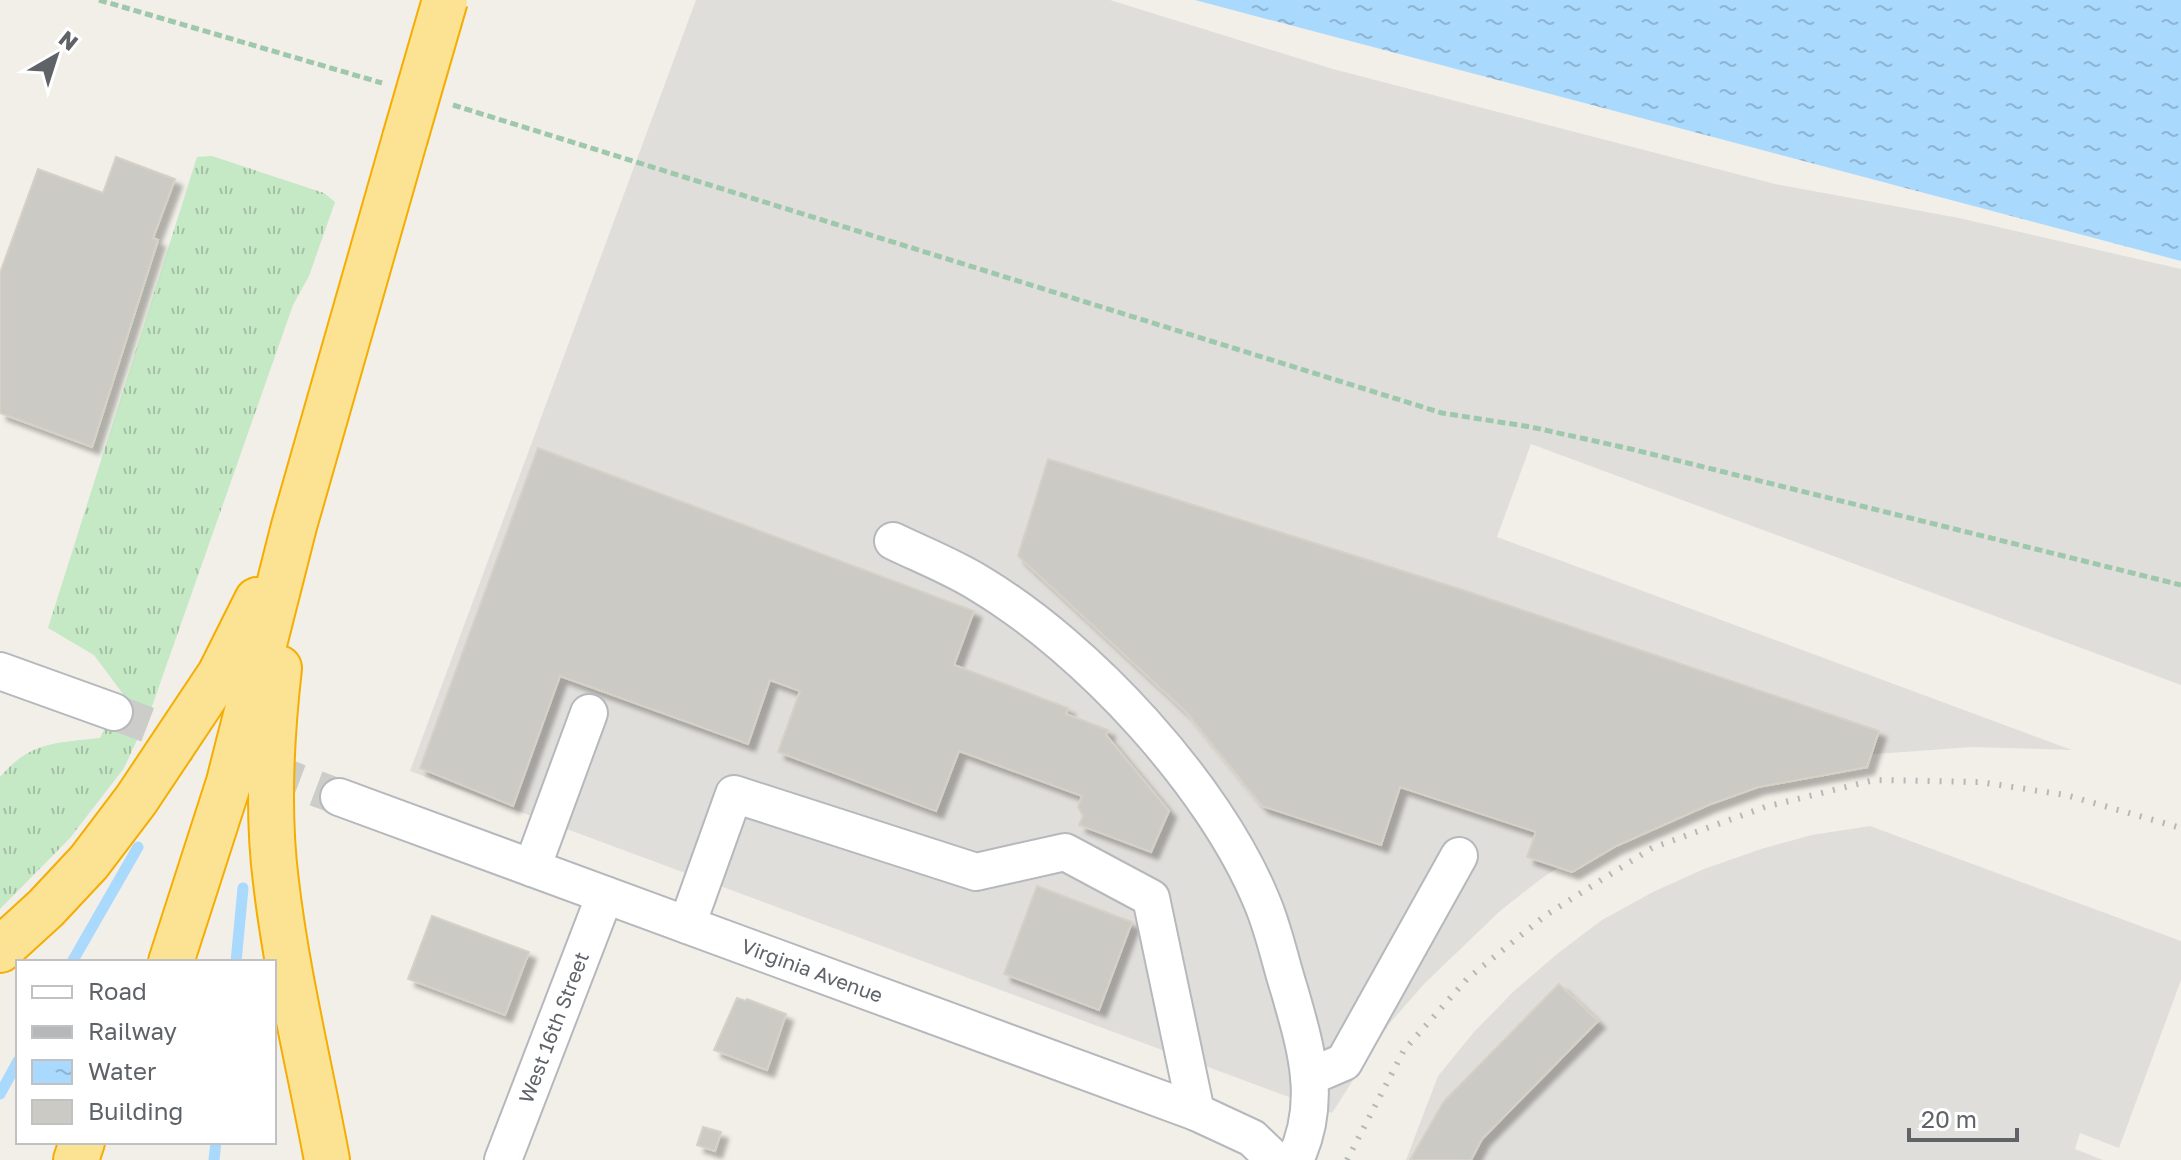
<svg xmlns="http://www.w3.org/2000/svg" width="2181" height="1160" font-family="'Golos Text',sans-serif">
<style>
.industrial{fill:#e0deda}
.grass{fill:url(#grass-tufts)}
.water{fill:url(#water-ripples)}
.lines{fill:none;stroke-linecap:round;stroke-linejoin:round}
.stream{stroke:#aad9fe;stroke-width:11}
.building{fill:#cccac5;stroke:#d6d1c6;stroke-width:2;filter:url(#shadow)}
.minor-tunnel{stroke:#ccccc8;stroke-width:36;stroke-dasharray:36 18;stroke-linecap:butt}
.minor-casing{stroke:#b5b8bc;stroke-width:40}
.highway-casing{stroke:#f6ad02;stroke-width:48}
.path{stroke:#9ec8ab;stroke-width:5;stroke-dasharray:8 4;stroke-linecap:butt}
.minor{stroke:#fff;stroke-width:36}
.highway{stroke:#fce394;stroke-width:44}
.rail{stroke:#b6b7b8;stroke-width:6;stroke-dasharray:2 10;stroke-linecap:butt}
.highway-bridge-casing{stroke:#f6ad02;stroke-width:48;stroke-linecap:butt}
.highway-bridge{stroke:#fce394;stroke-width:44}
.labels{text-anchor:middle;stroke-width:6;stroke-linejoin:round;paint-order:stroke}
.street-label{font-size:20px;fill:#5f6368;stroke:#fff}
</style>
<defs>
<pattern id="grass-tufts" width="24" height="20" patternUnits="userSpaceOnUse" patternTransform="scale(2)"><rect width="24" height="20" fill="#c5e8c5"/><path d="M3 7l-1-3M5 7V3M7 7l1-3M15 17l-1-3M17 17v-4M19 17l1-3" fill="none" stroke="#a3c0a4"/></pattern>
<pattern id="water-ripples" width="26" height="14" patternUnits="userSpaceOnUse" patternTransform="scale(2)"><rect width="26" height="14" fill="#aad9fe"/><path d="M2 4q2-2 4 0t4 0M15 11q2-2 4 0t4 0" fill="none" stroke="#8eb4d1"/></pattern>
<filter id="shadow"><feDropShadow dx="7" dy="7" stdDeviation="2" flood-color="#0004"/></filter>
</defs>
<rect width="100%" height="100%" fill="#f1efe8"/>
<g class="industrial">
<path d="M 696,0 L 1110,0 L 1333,69 L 1775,184 L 1959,218 L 2181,269 L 2181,685 L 1531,444 L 1497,537 L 2072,750 L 1972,747 L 1876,754 L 1825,762 L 1590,847 L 1542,878 L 1500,911 L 1425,983 L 1389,1024 L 1332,1113 L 410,771 Z"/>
<path d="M 1870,826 L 2181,941 L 2181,980 L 2119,1148 L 2080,1133 L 2075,1149 L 2103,1160 L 1406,1160 L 1438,1076 L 1474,1032 L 1514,991 L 1557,954 L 1602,920 L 1653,892 L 1704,869 L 1761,849 L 1812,835 Z"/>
</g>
<path class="grass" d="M 212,156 L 324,193 L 335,202 L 309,276 L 293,305 L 150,712 L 124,768 L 70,838 L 0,909 L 0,777 C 31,741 56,743 100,738 L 123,694 L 94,655 L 48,628 L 197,157 Z"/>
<path class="water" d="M 1195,0 L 2181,0 L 2181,261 Z"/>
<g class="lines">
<g class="stream">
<path d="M 72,962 L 138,847"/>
<path d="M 236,962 L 243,888"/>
<path d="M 0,1094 L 18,1061"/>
<path d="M 214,1160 L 216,1142"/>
</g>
</g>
<g class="building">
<path d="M 116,157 L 175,179 L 153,238 L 158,240 L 92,447 L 0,413 L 0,273 L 38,169 L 103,193 Z"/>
<path d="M 538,448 L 974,611 L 954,665 L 1068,708 L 1066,714 L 1108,730 L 1106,735 L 1169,811 L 1151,852 L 1079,825 L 1083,816 L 1078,807 L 1082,796 L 959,751 L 936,811 L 778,752 L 800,691 L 770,680 L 748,744 L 560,676 L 513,806 L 420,768 Z"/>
<path d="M 1048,459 L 1463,590 L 1879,731 L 1867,767 L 1758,787 L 1708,805 L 1616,846 L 1572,872 L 1527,857 L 1536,832 L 1400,787 L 1381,845 L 1262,806 L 1186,712 L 1018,556 Z"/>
<path d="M 1037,886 L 1132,922 L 1099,1010 L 1004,974 Z"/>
<path d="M 432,916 L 529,952 L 505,1015 L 408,979 Z"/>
<path d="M 1559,984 L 1598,1021 L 1482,1139 L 1471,1160 L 1410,1160 L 1444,1101 Z"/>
<path d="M 737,998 L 746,1001 L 747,999 L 786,1014 L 767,1070 L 714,1050 Z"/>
<path d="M 703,1127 L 721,1132 L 715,1151 L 697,1145 Z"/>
</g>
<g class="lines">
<path class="minor-tunnel" d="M 114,712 L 339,797"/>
<g class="minor-casing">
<g id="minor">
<path d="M 893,541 C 922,555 953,567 980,584 C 1088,649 1214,785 1262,902 C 1274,930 1280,961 1289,989 C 1306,1048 1323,1102 1295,1160"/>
<path d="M 0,671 L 114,712"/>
<path id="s1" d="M 339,797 L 1196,1112 L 1252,1138 L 1275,1160"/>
<path d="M 532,868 L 589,713"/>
<path d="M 687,925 L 734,794 L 976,872 L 1065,852 L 1151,898 L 1196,1112"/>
<path d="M 1309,1077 L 1344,1062 L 1459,856"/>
<path id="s2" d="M 503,1160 L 605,895"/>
</g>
</g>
<g class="highway-casing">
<g id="highway">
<path d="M 279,668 C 271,738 267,812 276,882 C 287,976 310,1068 327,1160"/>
<path d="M 0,950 L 46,908 L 89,862 L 136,800 L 220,674 L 257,600"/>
<path d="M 171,962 L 229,782 L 294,526 L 405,138"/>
<path d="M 76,1160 L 82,1142"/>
</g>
</g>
<g class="path">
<path d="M 99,0 L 382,83"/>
<path d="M 453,105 L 1442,413 L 1531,427 L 1631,449 L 2181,585"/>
</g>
<use href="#minor" class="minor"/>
<use href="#highway" class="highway"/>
<path class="rail" d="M 1347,1160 L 1404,1050 L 1467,979 L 1546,915 L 1652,848 L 1765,807 L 1874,780 L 1979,782 L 2066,795 L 2181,828"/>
<g class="highway-bridge-casing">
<path id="highway-bridge" d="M 405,138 L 445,0"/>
</g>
<use href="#highway-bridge" class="highway-bridge"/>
</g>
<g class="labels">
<g class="street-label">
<text dy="7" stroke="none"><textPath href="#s1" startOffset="504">Virginia Avenue</textPath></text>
<text dy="7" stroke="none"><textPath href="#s2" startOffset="142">West 16th Street</textPath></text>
</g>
</g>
<rect x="16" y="960" width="260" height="184" fill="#ffffff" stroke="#bfc1c3" stroke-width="2"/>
<rect x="32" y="986" width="40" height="12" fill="#ffffff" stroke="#bfc1c3" stroke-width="2"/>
<text x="88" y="1000" font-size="24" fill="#5f6368">Road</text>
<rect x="32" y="1026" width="40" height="12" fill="#b6b7b8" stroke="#bfc1c3" stroke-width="2"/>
<text x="88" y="1040" font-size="24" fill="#5f6368">Railway</text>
<rect x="32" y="1060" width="40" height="24" fill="url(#water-ripples)" stroke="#bfc1c3" stroke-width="2"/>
<text x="88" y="1080" font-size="24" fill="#5f6368">Water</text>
<rect x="32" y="1100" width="40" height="24" fill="#cccac5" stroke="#bfc1c3" stroke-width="2"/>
<text x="88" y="1120" font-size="24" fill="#5f6368">Building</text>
<g transform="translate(56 56) rotate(39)" stroke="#ffffff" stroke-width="6" paint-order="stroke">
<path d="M0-6L14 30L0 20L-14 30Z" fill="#5f6368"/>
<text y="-12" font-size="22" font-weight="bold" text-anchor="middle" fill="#5f6368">N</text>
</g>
<path d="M1909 1128v12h108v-12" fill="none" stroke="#5f6368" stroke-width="4"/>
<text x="1921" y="1128" font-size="24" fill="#5f6368" stroke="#ffffff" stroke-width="6" paint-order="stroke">20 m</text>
</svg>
